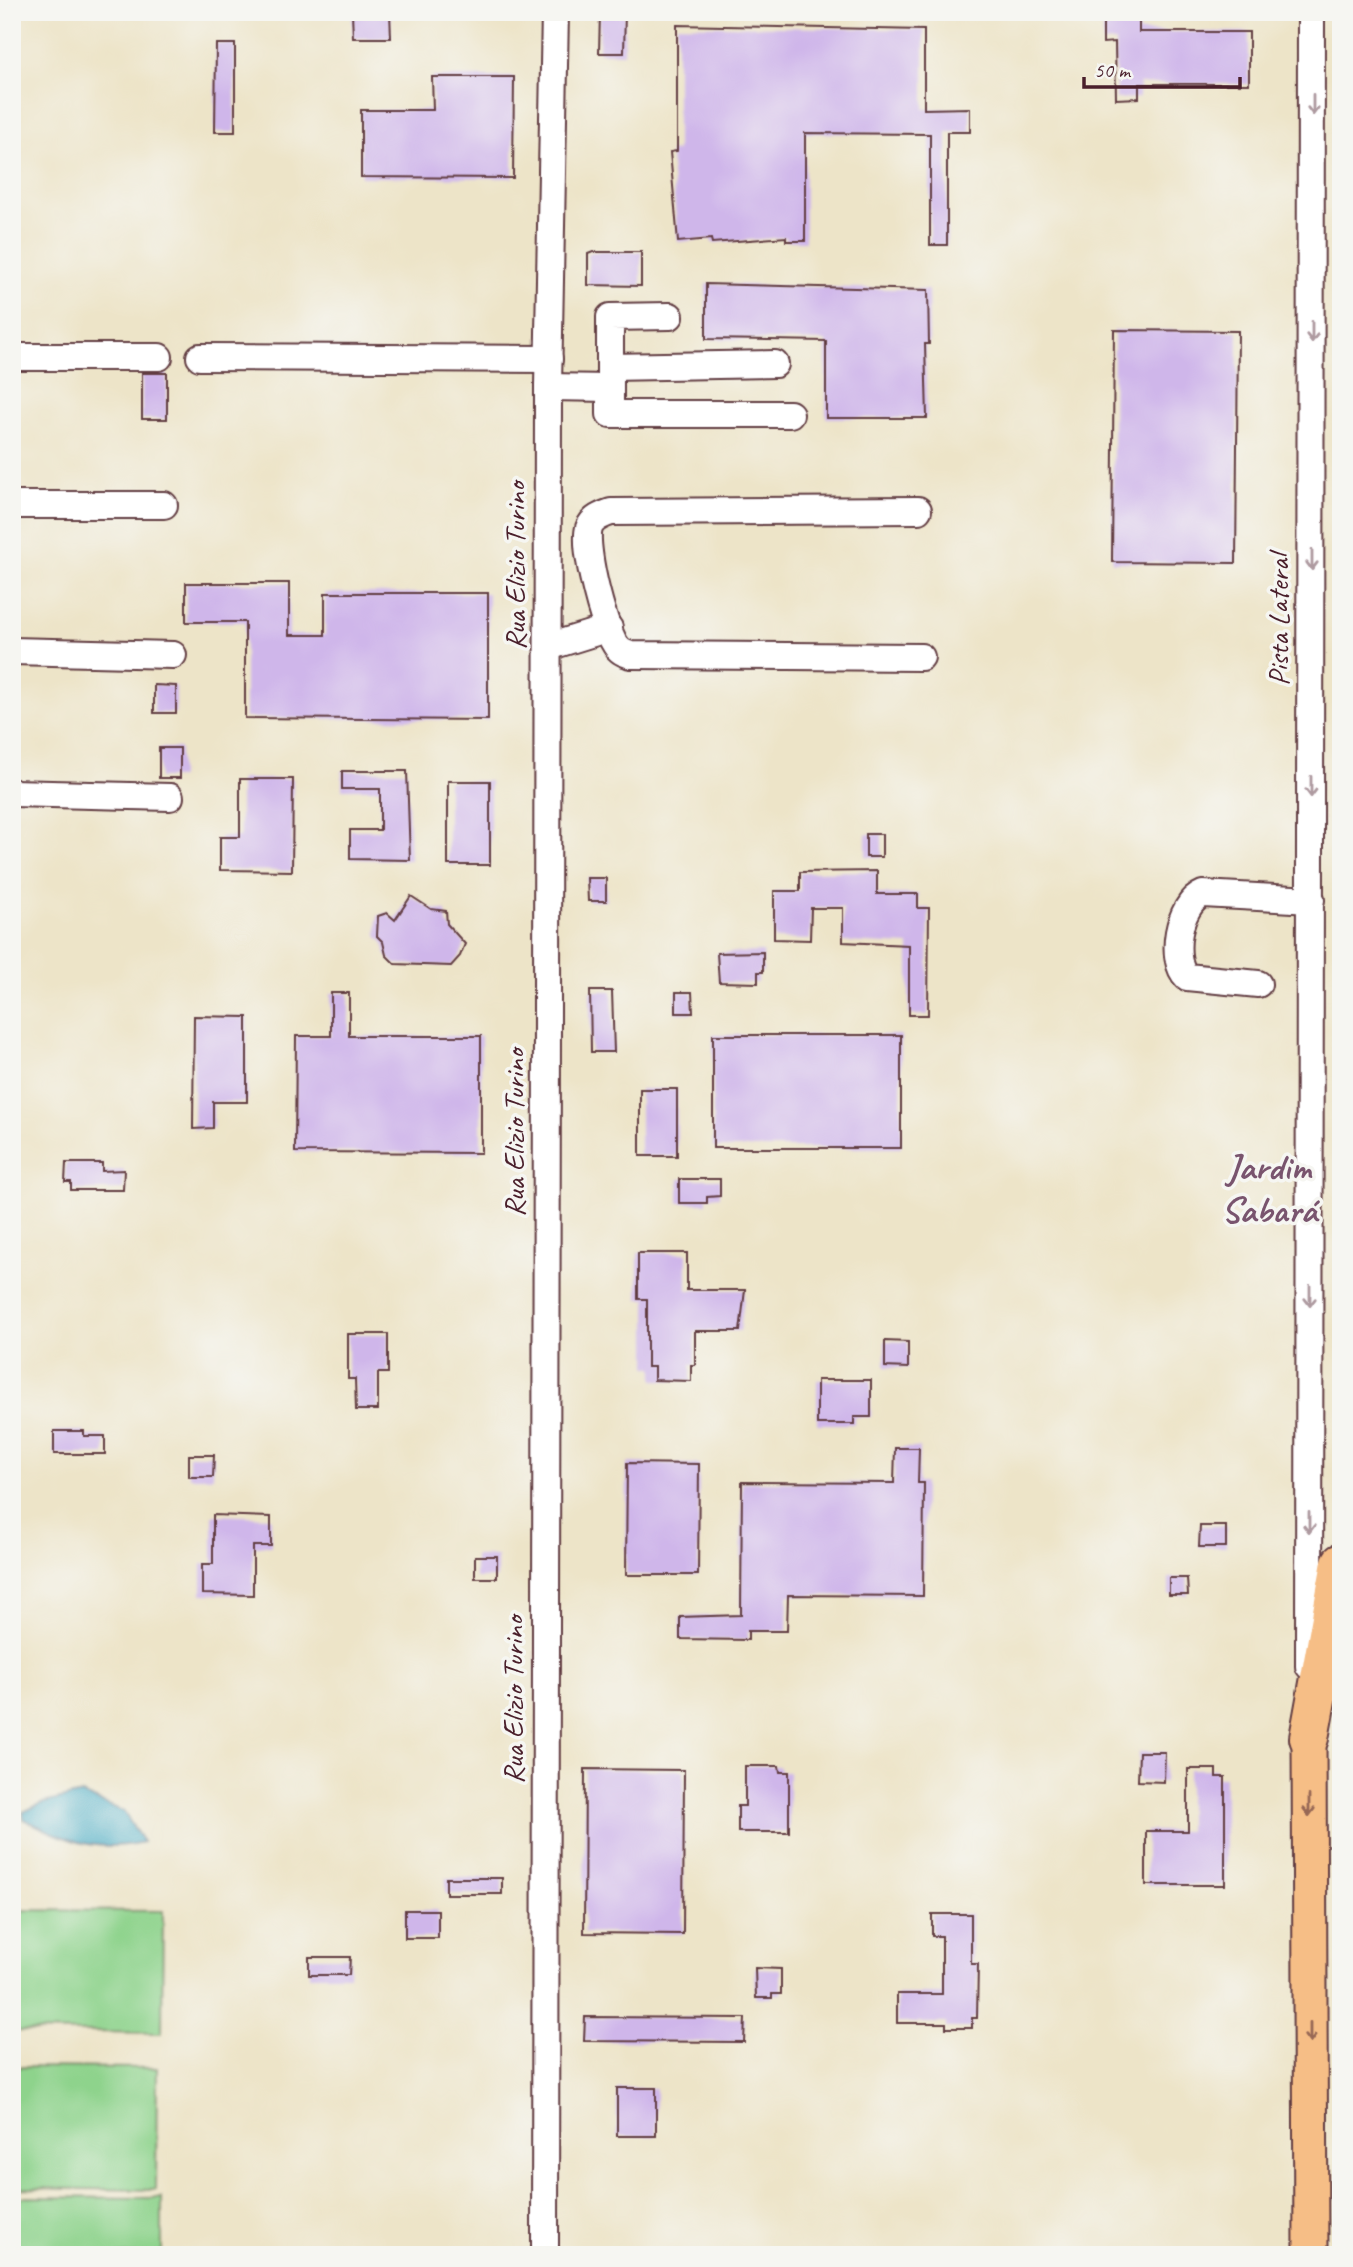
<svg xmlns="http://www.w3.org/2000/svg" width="1353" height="2267" font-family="Caveat,sans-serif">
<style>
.green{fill:#8ed38c;stroke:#6c795c;stroke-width:2}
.water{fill:#42a9c2;stroke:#466476;stroke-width:2}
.building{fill:#cfb6ea}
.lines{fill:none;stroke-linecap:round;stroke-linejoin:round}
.minor-casing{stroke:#623d43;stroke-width:30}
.major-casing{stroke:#623d43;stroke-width:37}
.highway-casing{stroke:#623d43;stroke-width:42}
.minor{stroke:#fff;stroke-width:26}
.major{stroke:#f6be86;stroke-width:33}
.highway{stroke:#f6be86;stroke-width:38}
.oneway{stroke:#ae9aa0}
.oneway2{stroke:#976754}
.labels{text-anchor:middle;stroke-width:7;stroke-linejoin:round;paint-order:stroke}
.street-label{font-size:30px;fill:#4a1f2b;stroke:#f6f6f2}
.district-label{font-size:37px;font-weight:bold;fill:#79546e;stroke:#f6f6f2}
</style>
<rect width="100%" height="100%" fill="#f6f6f2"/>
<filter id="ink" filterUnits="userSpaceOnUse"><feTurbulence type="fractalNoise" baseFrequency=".0143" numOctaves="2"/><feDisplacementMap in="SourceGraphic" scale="14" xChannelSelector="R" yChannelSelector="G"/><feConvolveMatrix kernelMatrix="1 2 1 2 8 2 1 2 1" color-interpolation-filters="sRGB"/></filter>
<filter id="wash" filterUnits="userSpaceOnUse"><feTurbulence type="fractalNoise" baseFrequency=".00686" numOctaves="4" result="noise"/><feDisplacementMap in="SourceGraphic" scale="28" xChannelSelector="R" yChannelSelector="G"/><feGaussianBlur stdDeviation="1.57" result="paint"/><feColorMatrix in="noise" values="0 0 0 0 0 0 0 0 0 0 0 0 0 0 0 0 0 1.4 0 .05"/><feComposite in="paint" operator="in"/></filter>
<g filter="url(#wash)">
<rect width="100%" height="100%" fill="#ede4c8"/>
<g class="green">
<path d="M 12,1910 L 163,1911 L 162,2033 L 12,2031 Z"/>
<path d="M 12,2067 L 157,2068 L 156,2190 L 12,2188 Z"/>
<path d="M 12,2197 L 162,2198 L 162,2255 L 12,2255 Z"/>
</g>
<path class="water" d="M 81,1794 L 123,1811 L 143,1842 C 94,1853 66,1840 24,1819 L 23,1812 L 40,1804 Z"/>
<g id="blocks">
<g class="building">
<path d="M 352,12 L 390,12 L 391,38 L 353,38 Z"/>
<path d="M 600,12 L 625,12 L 624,53 L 599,53 Z"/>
<path d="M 1103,12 L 1139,12 L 1139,32 L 1249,32 L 1249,84 L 1139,84 L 1139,98 L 1116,99 L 1115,42 L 1103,43 Z"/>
<path d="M 677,25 L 924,30 L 924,109 L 970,108 L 970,132 L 947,132 L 947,245 L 930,245 L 930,134 L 805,133 L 805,241 L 786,241 L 786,237 L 712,243 L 711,239 L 678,242 L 670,152 L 677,151 Z"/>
<path d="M 216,44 L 235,44 L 235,132 L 215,132 Z"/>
<path d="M 432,77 L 514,77 L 513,178 L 361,177 L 361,110 L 433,110 Z"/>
<path d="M 593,252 L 641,252 L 641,286 L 588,285 L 588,254 Z"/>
<path d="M 706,284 L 928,290 L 929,344 L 925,344 L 927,418 L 826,418 L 826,341 L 706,339 Z"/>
<path d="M 1114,330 L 1238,331 L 1236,563 L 1112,562 Z"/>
<rect x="142" y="373" width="25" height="46"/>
<path d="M 186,583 L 289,583 L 289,635 L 325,635 L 325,593 L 488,593 L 488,720 L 245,718 L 245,622 L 186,622 Z"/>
<path d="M 154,685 L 176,686 L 176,713 L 154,713 Z"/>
<rect x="159" y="748" width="21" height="30"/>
<path d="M 342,771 L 407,771 L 410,860 L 350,859 L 350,830 L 380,830 L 380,789 L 342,789 Z"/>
<path d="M 240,779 L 293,779 L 292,871 L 220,870 L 220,837 L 240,837 Z"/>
<rect x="448" y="781" width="42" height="84"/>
<rect x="866" y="834" width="16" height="23"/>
<path d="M 877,871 L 877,894 L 918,894 L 918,908 L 929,908 L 928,1015 L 909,1015 L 909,945 L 843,942 L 843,908 L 811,908 L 810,940 L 774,939 L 774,891 L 800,891 L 800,872 Z"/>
<path d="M 587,878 L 606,878 L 606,901 L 588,901 Z"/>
<path d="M 411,896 L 431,909 L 446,911 L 447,924 L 465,944 L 460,956 L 451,966 L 395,964 L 386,955 L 383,942 L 377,936 L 378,916 L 387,913 L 395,920 Z"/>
<path d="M 763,952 L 763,972 L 758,972 L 758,983 L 719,982 L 717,953 Z"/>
<path d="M 590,991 L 612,991 L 614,1052 L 591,1052 Z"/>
<path d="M 676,992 L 692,992 L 693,1013 L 676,1013 Z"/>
<path d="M 331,993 L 349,993 L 349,1036 L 481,1036 L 481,1153 L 295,1152 L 296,1036 L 331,1036 Z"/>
<path d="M 194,1016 L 247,1017 L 247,1102 L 213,1102 L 213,1128 L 193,1129 Z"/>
<rect x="713" y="1035" width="188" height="113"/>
<rect x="640" y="1089" width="37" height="67"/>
<path d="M 66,1163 L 102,1163 L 102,1171 L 124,1170 L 123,1190 L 71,1190 L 71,1182 L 65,1182 Z"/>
<path d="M 679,1179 L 720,1179 L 720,1196 L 707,1197 L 707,1203 L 679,1203 Z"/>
<path d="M 638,1253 L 687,1253 L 687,1290 L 745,1290 L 740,1331 L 695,1331 L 695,1365 L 691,1365 L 691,1381 L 654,1380 L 654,1367 L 647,1367 L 647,1299 L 638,1299 Z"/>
<path d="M 348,1334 L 388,1334 L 388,1373 L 378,1373 L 378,1410 L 356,1410 L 355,1379 L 348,1379 Z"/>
<path d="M 885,1341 L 908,1342 L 908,1368 L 885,1367 Z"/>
<path d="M 817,1380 L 871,1380 L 871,1417 L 854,1417 L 854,1424 L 817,1424 Z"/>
<path d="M 54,1431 L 84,1431 L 84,1436 L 105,1436 L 105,1454 L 54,1454 Z"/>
<path d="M 895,1448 L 919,1448 L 918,1483 L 924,1483 L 923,1596 L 788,1595 L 787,1631 L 748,1631 L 748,1640 L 680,1639 L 680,1617 L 741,1615 L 742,1482 L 894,1483 Z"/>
<path d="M 189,1455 L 214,1455 L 213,1477 L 189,1477 Z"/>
<path d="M 627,1463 L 699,1464 L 698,1575 L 626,1575 Z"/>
<path d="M 213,1515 L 271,1517 L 271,1546 L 253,1546 L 253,1595 L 202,1594 L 202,1564 L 213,1564 Z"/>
<path d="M 1200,1526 L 1226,1526 L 1226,1547 L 1199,1547 Z"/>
<rect x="475" y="1556" width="22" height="22"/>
<path d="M 1169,1578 L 1187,1578 L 1188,1595 L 1169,1595 Z"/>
<path d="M 1139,1752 L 1165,1752 L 1164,1782 L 1138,1781 Z"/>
<path d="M 745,1766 L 779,1766 L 780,1772 L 789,1772 L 789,1832 L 738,1832 L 738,1806 L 745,1806 Z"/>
<path d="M 585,1769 L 684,1770 L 683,1934 L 584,1933 Z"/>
<path d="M 1188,1769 L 1216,1769 L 1216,1777 L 1225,1777 L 1225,1885 L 1146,1885 L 1146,1831 L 1188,1831 Z"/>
<rect x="446" y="1878" width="56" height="16"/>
<rect x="405" y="1910" width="33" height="28"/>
<path d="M 932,1914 L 971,1914 L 971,1964 L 978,1964 L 977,2018 L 972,2018 L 972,2028 L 946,2028 L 946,2023 L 897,2023 L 897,1994 L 942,1994 L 942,1936 L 932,1936 Z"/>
<path d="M 309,1957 L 350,1957 L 349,1975 L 309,1975 Z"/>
<path d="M 755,1968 L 781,1969 L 781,1994 L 772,1994 L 772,1998 L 756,1998 Z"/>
<path d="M 585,2017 L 745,2018 L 744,2042 L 584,2041 Z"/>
<rect x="617" y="2088" width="39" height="48"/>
</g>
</g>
</g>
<g filter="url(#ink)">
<use href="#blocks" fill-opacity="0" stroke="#623d43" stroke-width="2"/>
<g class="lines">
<g class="minor-casing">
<g id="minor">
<path d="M 670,316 L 610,317 L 610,414 L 790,414"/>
<path d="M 12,357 L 159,357"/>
<path d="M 200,357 L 549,359"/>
<path d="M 610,367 L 775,364"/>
<path d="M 548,387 L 610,388"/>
<path d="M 12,505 L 164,505"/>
<path d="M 918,510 L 611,512 C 602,515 592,519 589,528 C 583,548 605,638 620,650 C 623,653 627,653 630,655 L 921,657"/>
<path d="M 548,647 L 609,628"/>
<path d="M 12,651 L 173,655"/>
<path d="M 12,793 L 170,797"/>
<path d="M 1258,984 L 1187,977 C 1169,960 1178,904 1203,894 L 1311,900"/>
<path d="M 1309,1666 L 1311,12"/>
<path d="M 545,2255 L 548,387 L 555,12"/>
</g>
</g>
<g class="major-casing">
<path id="major" d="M 1309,1738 L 1311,2255"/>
</g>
<g class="highway-casing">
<path id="highway" d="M 1309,1738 L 1341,1563"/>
</g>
<use href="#minor" class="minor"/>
<use href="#major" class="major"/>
<use href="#highway" class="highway"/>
</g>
<defs><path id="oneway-shaft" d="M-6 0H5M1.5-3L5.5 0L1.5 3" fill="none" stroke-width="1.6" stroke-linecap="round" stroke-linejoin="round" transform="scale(1.75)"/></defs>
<g class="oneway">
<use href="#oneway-shaft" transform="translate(1313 105) rotate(90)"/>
<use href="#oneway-shaft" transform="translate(1312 332) rotate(90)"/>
<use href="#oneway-shaft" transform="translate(1312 560) rotate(90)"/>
<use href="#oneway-shaft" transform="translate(1311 787) rotate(90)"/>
<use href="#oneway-shaft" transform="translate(1310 1296) rotate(90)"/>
<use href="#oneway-shaft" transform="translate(1309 1523) rotate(90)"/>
</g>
<g class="oneway2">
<use href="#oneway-shaft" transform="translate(1309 1806) rotate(90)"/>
<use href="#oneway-shaft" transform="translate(1310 2033) rotate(90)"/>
</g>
</g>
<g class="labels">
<g class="street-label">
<text transform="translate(515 566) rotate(-90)" y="10">Rua Elizio Turino</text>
<text transform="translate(1278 620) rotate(-90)" y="10">Pista Lateral</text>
<text transform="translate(514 1133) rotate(-90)" y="10">Rua Elizio Turino</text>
<text transform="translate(513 1700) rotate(-90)" y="10">Rua Elizio Turino</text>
</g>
<g class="district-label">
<text x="1269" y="1179">Jardim<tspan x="1269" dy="43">Sabará</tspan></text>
</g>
</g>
<rect width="1353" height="2267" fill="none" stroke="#f6f6f2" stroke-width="42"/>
<path d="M1084 77v10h156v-10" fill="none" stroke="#4a1f2b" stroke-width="3.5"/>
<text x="1094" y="77" font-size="21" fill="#4a1f2b" stroke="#f6f6f2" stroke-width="5" paint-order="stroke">50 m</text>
</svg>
